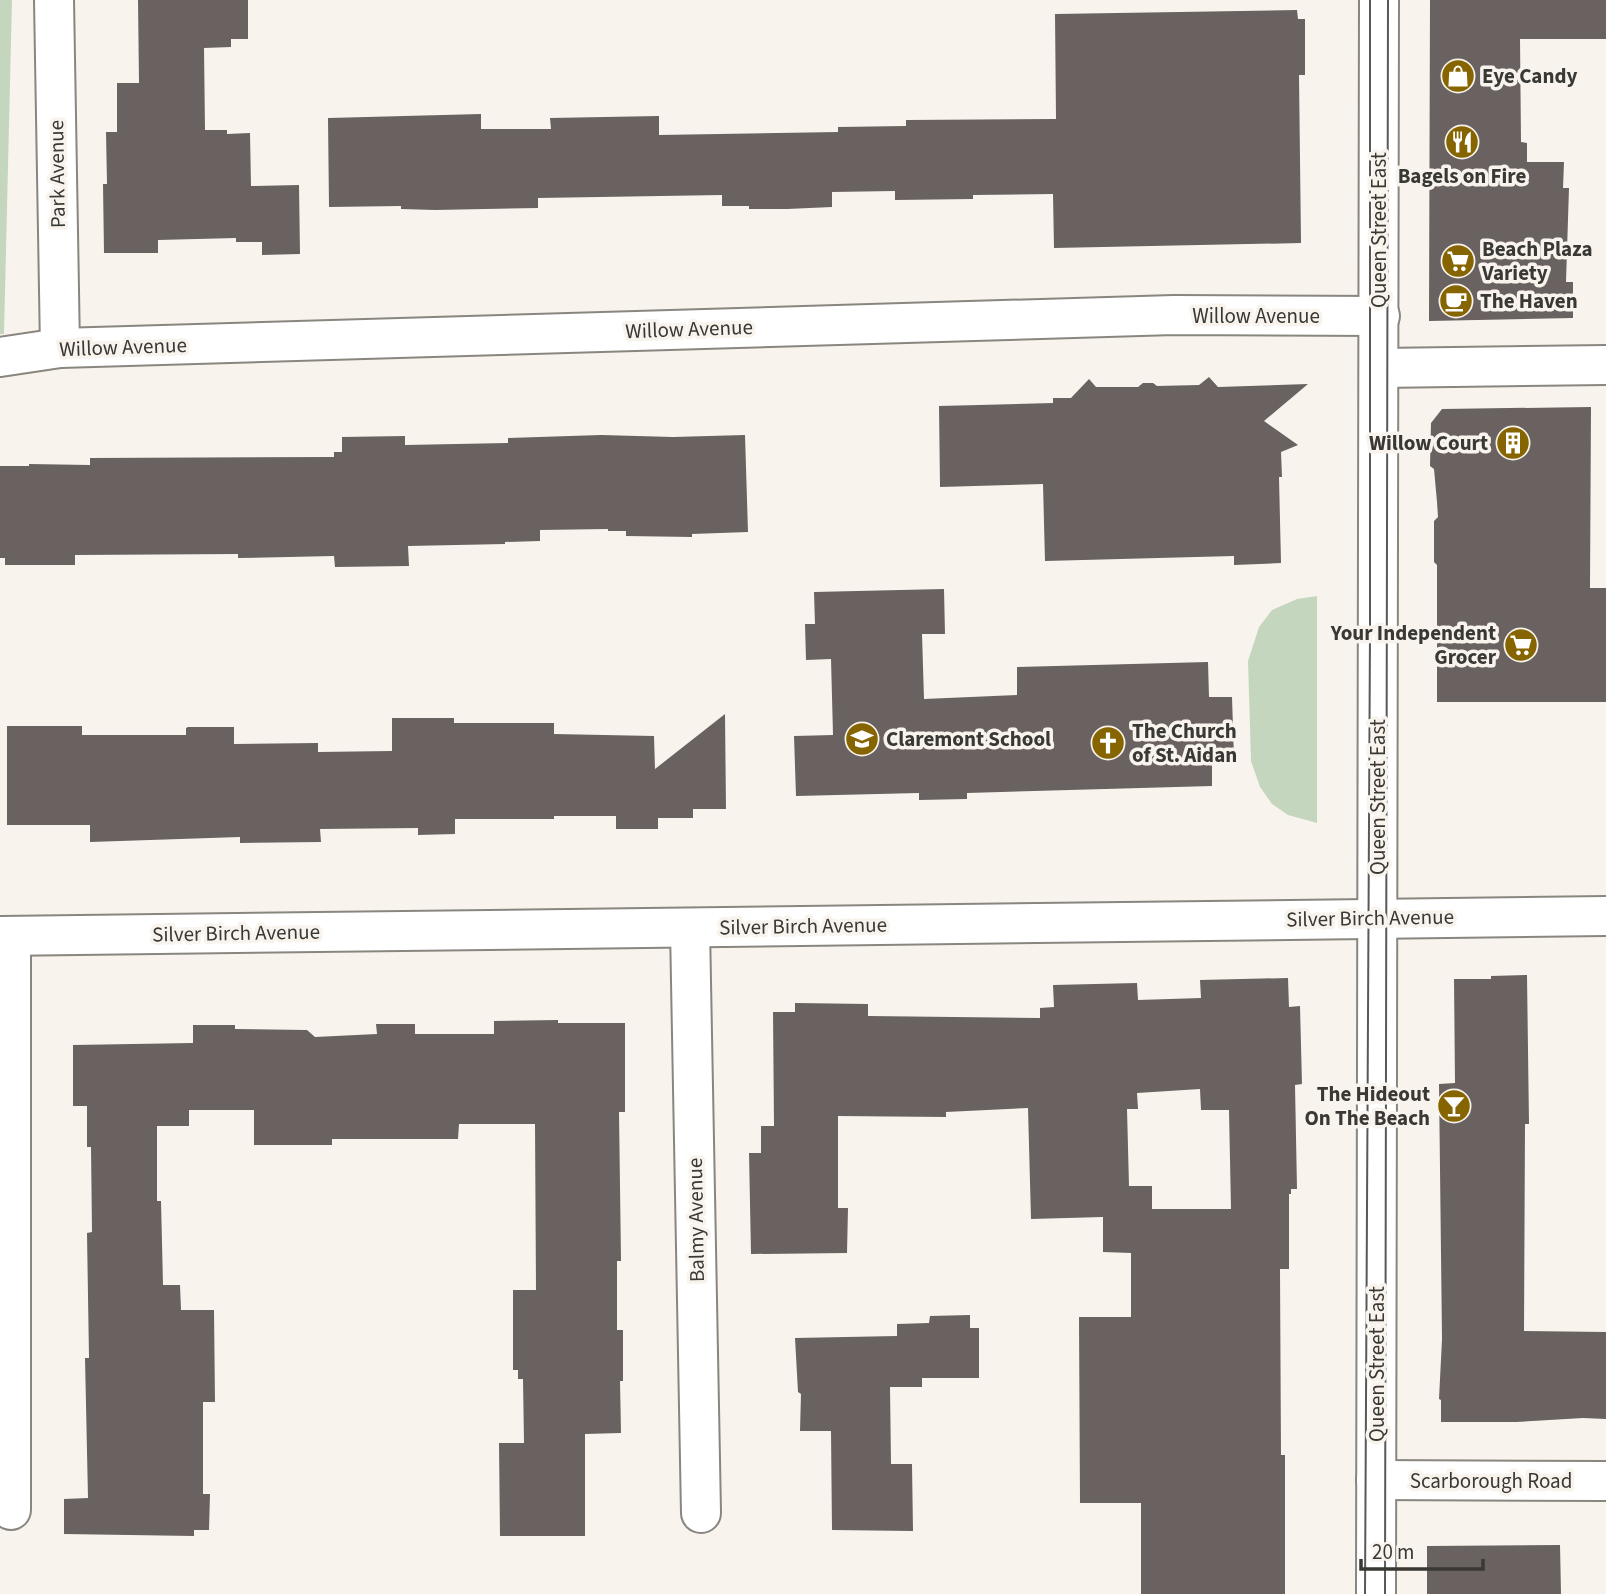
<svg xmlns="http://www.w3.org/2000/svg" width="1606" height="1594" font-family="'Source Sans 3',sans-serif">
<style>
.green{fill:#c5d6bf}
.building{fill:#696260;fill-rule:evenodd}
.lines{fill:none;stroke-linecap:round;stroke-linejoin:round}
.street-casing{stroke:#89867f;stroke-width:42}
.secondary-casing{stroke:#89867f;stroke-width:42}
.street{stroke:#fff;stroke-width:38}
.secondary{stroke:#fff;stroke-width:38}
.tram{stroke:#5a5955;stroke-width:2}
.labels{text-anchor:middle;stroke-width:7;stroke-linejoin:round;paint-order:stroke}
.poi-label{font-size:21px;font-weight:bold;fill:#393835;stroke:#f8f4ed;text-anchor:start}
.street-label{font-size:21px;fill:#393835;stroke:#f8f4ed}
</style>
<rect width="100%" height="100%" fill="#f8f4ed"/>
<g class="green">
<path d="M 0,0 L 12,0 L 4,334 L 0,334 Z"/>
<path d="M 1317,596 L 1317,823 L 1288,815 L 1272,804 L 1260,787 L 1251,761 L 1248,661 L 1259,627 L 1272,610 L 1297,599 Z"/>
</g>
<g class="building">
<path d="M 138,0 L 248,0 L 248,39 L 231,39 L 231,47 L 204,48 L 205,130 L 227,130 L 227,134 L 250,133 L 251,186 L 299,185 L 300,254 L 262,255 L 262,242 L 236,242 L 236,238 L 158,240 L 158,253 L 104,253 L 103,184 L 107,184 L 106,132 L 117,132 L 117,83 L 139,83 Z"/>
<path d="M 1430,0 L 1606,0 L 1606,39 L 1520,39 L 1521,142 L 1527,143 L 1527,162 L 1564,162 L 1563,188 L 1569,188 L 1566,282 L 1573,282 L 1573,318 L 1429,321 Z"/>
<path d="M 1297,10 L 1298,19 L 1305,19 L 1305,75 L 1299,75 L 1301,243 L 1054,248 L 1053,194 L 973,195 L 973,199 L 895,200 L 895,191 L 832,192 L 832,207 L 787,209 L 749,209 L 749,206 L 722,206 L 722,195 L 538,198 L 538,208 L 435,210 L 401,209 L 401,206 L 329,207 L 328,118 L 481,114 L 481,129 L 551,129 L 550,118 L 659,116 L 659,135 L 838,132 L 838,127 L 906,126 L 906,120 L 1056,119 L 1055,14 Z"/>
<path d="M 1209,377 L 1218,387 L 1308,384 L 1264,421 L 1298,445 L 1281,452 L 1282,477 L 1279,477 L 1281,563 L 1234,565 L 1234,556 L 1045,561 L 1043,484 L 940,487 L 939,406 L 1053,403 L 1053,398 L 1071,398 L 1089,379 L 1096,387 L 1138,387 L 1143,383 L 1153,383 L 1157,386 L 1199,385 Z"/>
<path d="M 1591,407 L 1590,588 L 1606,588 L 1606,702 L 1437,702 L 1437,565 L 1434,562 L 1434,521 L 1438,517 L 1437,502 L 1434,469 L 1430,466 L 1431,423 L 1442,409 Z"/>
<path d="M 601,435 L 673,437 L 745,435 L 748,532 L 692,534 L 692,537 L 626,536 L 626,531 L 608,531 L 608,529 L 540,530 L 540,541 L 505,542 L 505,544 L 408,546 L 409,566 L 335,567 L 334,556 L 238,558 L 238,554 L 75,555 L 75,565 L 5,565 L 5,558 L 0,558 L 0,466 L 29,466 L 29,464 L 90,465 L 90,458 L 334,457 L 334,452 L 342,452 L 342,437 L 405,436 L 405,445 L 508,443 L 508,438 Z"/>
<path d="M 944,589 L 945,634 L 922,634 L 924,699 L 1017,695 L 1017,667 L 1208,662 L 1209,697 L 1232,697 L 1234,758 L 1212,759 L 1212,786 L 967,793 L 967,799 L 919,800 L 919,793 L 796,796 L 794,736 L 833,735 L 831,659 L 806,660 L 805,624 L 815,624 L 814,592 Z"/>
<path d="M 725,714 L 726,809 L 693,809 L 693,818 L 658,818 L 658,829 L 616,829 L 616,816 L 554,816 L 554,819 L 455,819 L 455,834 L 418,835 L 418,828 L 320,829 L 321,842 L 240,843 L 240,837 L 90,842 L 90,825 L 7,825 L 7,726 L 82,726 L 82,735 L 186,735 L 186,728 L 188,727 L 234,727 L 234,744 L 318,743 L 318,752 L 392,751 L 392,718 L 454,718 L 454,723 L 554,723 L 554,734 L 654,736 L 655,769 Z"/>
<path d="M 1527,975 L 1529,1124 L 1525,1124 L 1524,1331 L 1606,1332 L 1606,1419 L 1583,1418 L 1516,1422 L 1441,1422 L 1441,1400 L 1439,1399 L 1442,1339 L 1439,1084 L 1455,1083 L 1454,979 L 1491,979 L 1491,976 Z"/>
<path d="M 1288,978 L 1289,1007 L 1300,1006 L 1302,1084 L 1295,1085 L 1297,1189 L 1291,1189 L 1291,1194 L 1289,1194 L 1289,1269 L 1280,1269 L 1281,1455 L 1285,1455 L 1285,1594 L 1141,1594 L 1141,1503 L 1080,1503 L 1079,1317 L 1131,1317 L 1131,1253 L 1103,1252 L 1103,1217 L 1031,1219 L 1028,1108 L 946,1112 L 946,1117 L 838,1116 L 838,1208 L 848,1208 L 847,1253 L 751,1254 L 749,1153 L 761,1153 L 761,1126 L 774,1126 L 773,1012 L 795,1012 L 795,1003 L 868,1004 L 868,1016 L 1040,1018 L 1040,1008 L 1054,1007 L 1053,985 L 1137,983 L 1138,1000 L 1201,998 L 1200,980 ZM 1200,1089 L 1201,1110 L 1229,1110 L 1231,1209 L 1152,1209 L 1152,1186 L 1129,1186 L 1127,1109 L 1138,1109 L 1137,1093 Z"/>
<path d="M 558,1020 L 558,1023 L 625,1023 L 625,1112 L 619,1112 L 621,1261 L 617,1261 L 617,1330 L 623,1330 L 623,1381 L 620,1381 L 621,1433 L 585,1434 L 585,1536 L 500,1536 L 499,1443 L 524,1443 L 523,1379 L 518,1379 L 518,1370 L 513,1370 L 513,1290 L 536,1290 L 535,1124 L 459,1124 L 458,1139 L 332,1139 L 332,1145 L 254,1145 L 254,1110 L 189,1110 L 189,1126 L 157,1126 L 157,1201 L 161,1201 L 163,1285 L 180,1285 L 181,1310 L 214,1310 L 215,1402 L 203,1402 L 203,1494 L 210,1494 L 209,1530 L 194,1530 L 194,1536 L 64,1534 L 64,1499 L 88,1498 L 85,1358 L 89,1358 L 87,1233 L 92,1232 L 91,1147 L 87,1147 L 87,1106 L 73,1106 L 73,1045 L 193,1043 L 193,1025 L 235,1025 L 235,1029 L 307,1030 L 315,1037 L 377,1034 L 376,1024 L 415,1024 L 415,1034 L 494,1034 L 494,1021 Z"/>
<path d="M 970,1315 L 970,1328 L 979,1328 L 979,1378 L 922,1378 L 922,1387 L 890,1387 L 891,1464 L 912,1464 L 913,1531 L 832,1530 L 831,1431 L 800,1431 L 801,1394 L 798,1392 L 795,1338 L 897,1336 L 897,1324 L 929,1323 L 930,1316 Z"/>
<path d="M 1560,1545 L 1561,1594 L 1427,1594 L 1427,1546 Z"/>
</g>
<g class="lines">
<g class="street-casing">
<g id="street">
<path d="M 54,0 L 60,348"/>
<path d="M 0,357 L 60,348 L 1174,315 L 1380,316"/>
<path d="M 1380,368 L 1606,365"/>
<path d="M 690,928 L 701,1513"/>
<path d="M 0,936 L 1606,916"/>
<path d="M 1376,1480 L 1606,1481"/>
<path d="M 11,1510 L 11,936"/>
</g>
</g>
<g class="secondary-casing">
<path id="secondary" d="M 1376,1594 L 1379,0"/>
</g>
<use href="#street" class="street"/>
<use href="#secondary" class="secondary"/>
<g class="tram">
<path d="M 1365,1594 L 1370,631 L 1370,0"/>
<path d="M 1385,1594 L 1388,0"/>
</g>
</g>
<defs>
<g id="shop-disc" transform="scale(1.75)"><circle r="9.5" fill="#866500" stroke="#f8f4ed"/><path d="M-5-2.5h2.3a2.7 3.5 0 0 1 5.4 0H5L5.5 6h-11ZM-1.5-2.5h3a1.5 2.3 0 0 0-3 0Z" fill="#fff"/></g>
<g id="restaurant-disc" transform="scale(1.75)"><circle r="9.5" fill="#866500" stroke="#f8f4ed"/><path d="M-5-6h1v4h1v-4h1v4h1v-4h1v5L-1.5 .5V6h-2V.5L-5-1ZM5-6V6H3V1.5H1.5Q1.5-4 5-6Z" fill="#fff"/></g>
<g id="supermarket-disc" transform="scale(1.75)"><circle r="9.5" fill="#866500" stroke="#f8f4ed"/><path d="M-6-5.5h2.5l.6 2H6L4.5 2H-2.5L-4.4-4H-6ZM-1.5 3.2a1.3 1.3 0 1 0 .1 0ZM3 3.2a1.3 1.3 0 1 0 .1 0Z" fill="#fff"/></g>
<g id="cafe-disc" transform="scale(1.75)"><circle r="9.5" fill="#866500" stroke="#f8f4ed"/><path d="M-5.5-4.5H6V0H3Q3 3.5 0 3.5H-2.5Q-5.5 3.5-5.5 0ZM3-3.2v2h1.7v-2ZM-6 4.5H4V6H-6Z" fill="#fff"/></g>
<g id="building-disc" transform="scale(1.75)"><circle r="9.5" fill="#866500" stroke="#f8f4ed"/><path d="M-4-6H4V6H1V3H-1V6H-4ZM-2.5-4.3h1.7v1.8h-1.7ZM.8-4.3h1.7v1.8H.8ZM-2.5-1h1.7V.8h-1.7ZM.8-1h1.7V.8H.8Z" fill="#fff"/></g>
<g id="school-disc" transform="scale(1.75)"><circle r="9.5" fill="#866500" stroke="#f8f4ed"/><path d="M0-5L7-2L0 1L-7-2ZM-4 1L0 2.5L4 1V4Q0 6-4 4Z" fill="#fff"/></g>
<g id="church-disc" transform="scale(1.75)"><circle r="9.5" fill="#866500" stroke="#f8f4ed"/><path d="M-1.2-6h2.4v3.5h3.3v2.4h-3.3V6h-2.4V-.1h-3.3v-2.4h3.3Z" fill="#fff"/></g>
<g id="bar-disc" transform="scale(1.75)"><circle r="9.5" fill="#866500" stroke="#f8f4ed"/><path d="M-6-5H6L.8 .8V4.5H3.5V6h-7V4.5H-.8V.8Z" fill="#fff"/></g>
</defs>
<g fill-rule="evenodd">
<use href="#shop-disc" x="1458" y="76"/>
<use href="#restaurant-disc" x="1462" y="142"/>
<use href="#supermarket-disc" x="1458" y="261"/>
<use href="#cafe-disc" x="1456" y="301"/>
<use href="#building-disc" x="1513" y="443"/>
<use href="#supermarket-disc" x="1521" y="645"/>
<use href="#school-disc" x="862" y="739"/>
<use href="#church-disc" x="1108" y="743"/>
<use href="#bar-disc" x="1454" y="1106"/>
</g>
<g class="labels">
<g class="poi-label">
<text x="1482" y="83">Eye Candy</text>
<text x="1462" y="183" text-anchor="middle">Bagels on Fire</text>
<text x="1482" y="256">Beach Plaza<tspan x="1482" dy="24">Variety</tspan></text>
<text x="1480" y="308">The Haven</text>
<text x="1488" y="450" text-anchor="end">Willow Court</text>
<text x="1496" y="640" text-anchor="end">Your Independent<tspan x="1496" dy="24">Grocer</tspan></text>
<text x="1132" y="738">The Church<tspan x="1132" dy="24">of St. Aidan</tspan></text>
<text x="886" y="746">Claremont School</text>
<text x="1430" y="1101" text-anchor="end">The Hideout<tspan x="1430" dy="24">On The Beach</tspan></text>
</g>
<g class="street-label">
<text transform="translate(57 174) rotate(-91)" y="7">Park Avenue</text>
<text transform="translate(1379 230) rotate(-90)" y="7">Queen Street East</text>
<text x="1256" y="323">Willow Avenue</text>
<text transform="translate(689 329) rotate(-2)" y="7">Willow Avenue</text>
<text transform="translate(123 347) rotate(-2)" y="7">Willow Avenue</text>
<text transform="translate(1378 797) rotate(-90)" y="7">Queen Street East</text>
<text transform="translate(1370 918) rotate(-1)" y="7">Silver Birch Avenue</text>
<text transform="translate(803 926) rotate(-1)" y="7">Silver Birch Avenue</text>
<text transform="translate(236 933) rotate(-1)" y="7">Silver Birch Avenue</text>
<text transform="translate(696 1220) rotate(-91)" y="7">Balmy Avenue</text>
<text transform="translate(1377 1364) rotate(-90)" y="7">Queen Street East</text>
<text x="1491" y="1488">Scarborough Road</text>
</g>
</g>
<path d="M1361 1559v10h122v-10" fill="none" stroke="#393835" stroke-width="3.5"/>
<text x="1372" y="1559" font-size="21" fill="#393835" stroke="#f8f4ed" stroke-width="5" paint-order="stroke">20 m</text>
</svg>
